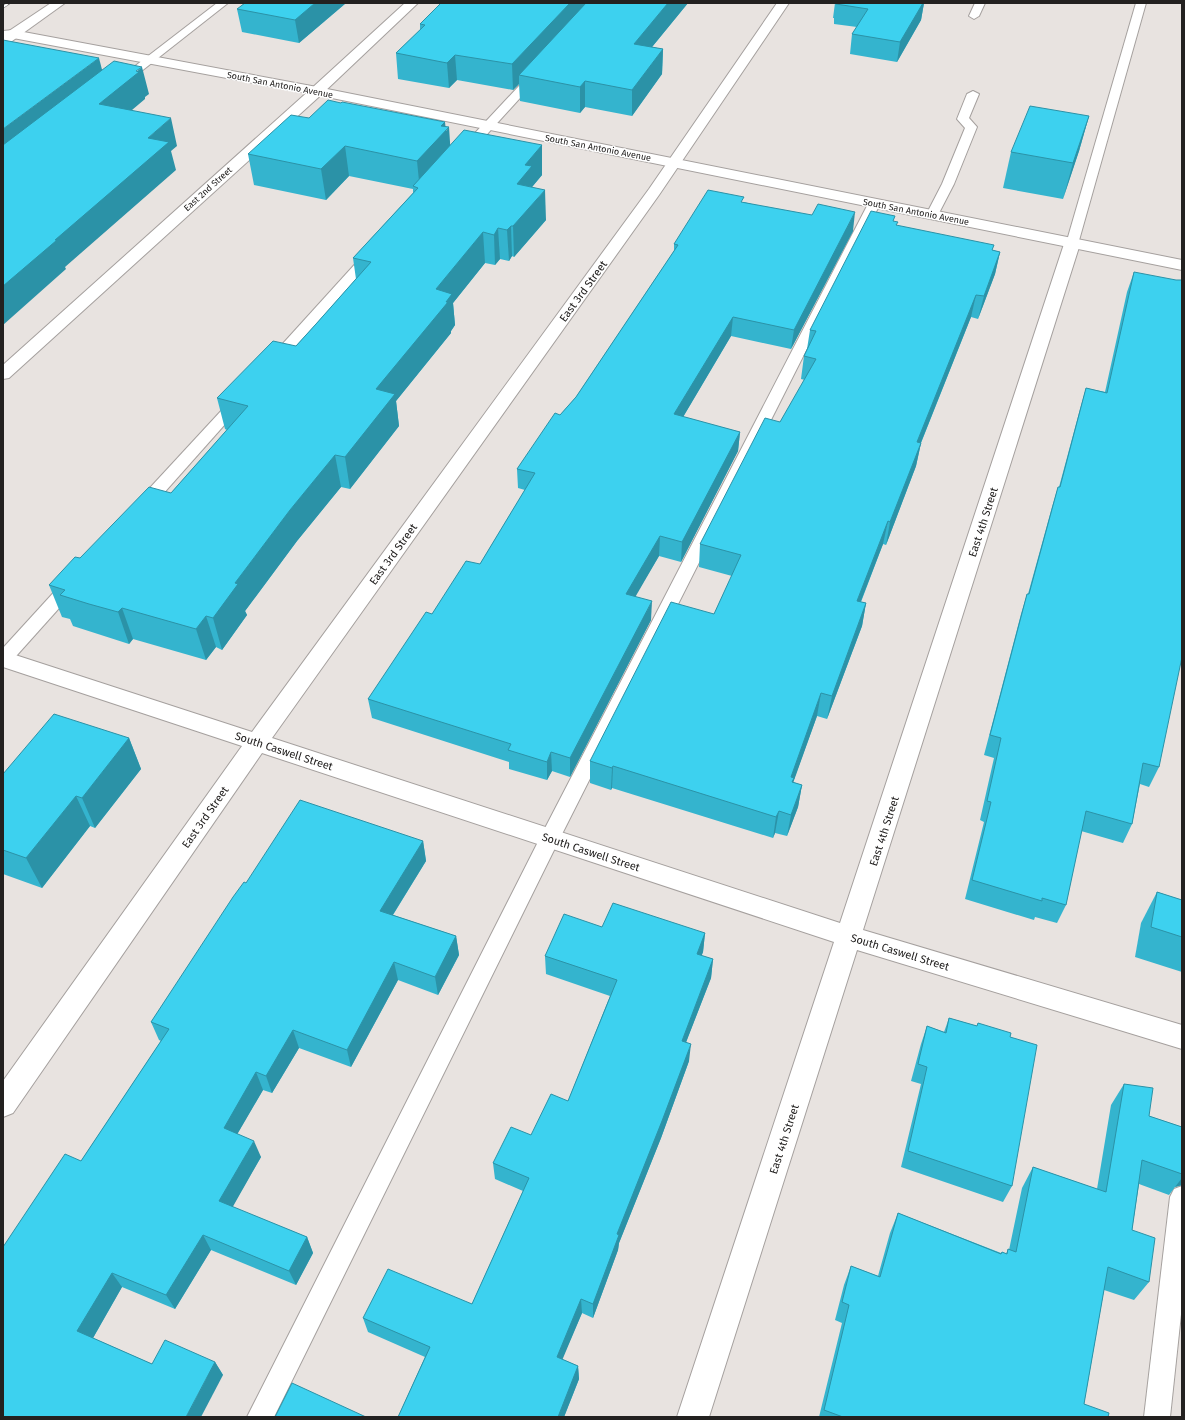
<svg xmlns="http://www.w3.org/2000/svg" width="1185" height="1420" font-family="'Fira Sans',sans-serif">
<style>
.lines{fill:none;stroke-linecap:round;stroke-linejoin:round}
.lane-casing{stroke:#a5a09e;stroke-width:2}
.street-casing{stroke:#a5a09e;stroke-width:2}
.secondary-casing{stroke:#a5a09e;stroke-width:2}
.lane{fill:#fff;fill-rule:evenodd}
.street{fill:#fff;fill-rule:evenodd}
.secondary{fill:#fff;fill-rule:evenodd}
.rail-casing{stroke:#84817f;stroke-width:3}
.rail{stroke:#fff;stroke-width:2;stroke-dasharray:5.5;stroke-linecap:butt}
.wall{fill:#34b4ce}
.shaded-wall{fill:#2b92a7}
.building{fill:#3dd1ef;stroke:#2b92a7}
.labels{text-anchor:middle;stroke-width:3;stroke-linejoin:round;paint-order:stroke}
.far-street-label{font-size:9px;fill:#232120;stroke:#fff}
.street-label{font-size:11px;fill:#232120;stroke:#fff}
</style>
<rect width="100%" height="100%" fill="#e8e3e0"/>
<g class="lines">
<g class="lane-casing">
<g id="lane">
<path d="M 217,3 L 228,3 L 125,84 L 117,84 L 115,82 L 117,80 Z"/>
<path d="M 975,3 L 985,3 L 979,16 L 974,19 L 969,16 Z"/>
<path d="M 1136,3 L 1146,3 L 1078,244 L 1077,247 L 1067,247 L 1066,244 Z"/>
<path d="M 536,71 L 542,74 L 540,76 L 469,154 L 461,154 L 459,151 L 461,148 L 532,72 Z"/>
<path d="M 973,91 L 979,94 L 969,118 L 977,127 L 954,184 L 938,215 L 936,218 L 928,218 L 926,215 L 942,184 L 965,128 L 957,119 L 967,94 Z"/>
<path d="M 874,200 L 878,201 L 880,204 L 560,838 L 274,1417 L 247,1417 L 543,832 L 868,204 L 870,201 Z"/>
<path d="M 371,251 L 376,252 L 378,255 L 376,258 L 278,366 L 273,367 L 268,366 L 266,363 L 268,360 L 366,252 Z"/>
<path d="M 238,397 L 243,398 L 245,401 L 243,404 L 147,512 L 141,513 L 135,512 L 133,508 L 135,504 L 233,398 Z"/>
<path d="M 72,577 L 78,579 L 80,583 L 78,587 L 9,664 L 3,665 L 3,648 L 66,579 Z"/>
<path d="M 1182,1186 L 1182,1305 L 1170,1417 L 1144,1417 L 1170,1197 L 1174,1189 Z"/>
</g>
</g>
<g class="street-casing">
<g id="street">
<path d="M 51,3 L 65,3 L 8,44 L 3,45 L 3,35 Z"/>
<path d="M 405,3 L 418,3 L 322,94 L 9,378 L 3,379 L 3,365 L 312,88 Z"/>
<path d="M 777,3 L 789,3 L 659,195 L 272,738 L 840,923 L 1064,244 L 1066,241 L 1072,239 L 1078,241 L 1080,244 L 863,930 L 1182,1025 L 1182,1049 L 857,950 L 709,1417 L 677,1417 L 834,942 L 262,753 L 13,1113 L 3,1117 L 3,1081 L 242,746 L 3,667 L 3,651 L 252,732 L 649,189 Z"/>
</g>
</g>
<g class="secondary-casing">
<path id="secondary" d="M 13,30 L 317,87 L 1182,260 L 1182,270 L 317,95 L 13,38 L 3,39 L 3,31 Z"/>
</g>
<use href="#lane" class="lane"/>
<use href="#street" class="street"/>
<use href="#secondary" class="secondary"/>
<g class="rail-casing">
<path id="rail" d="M 3,7 L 9,3"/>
</g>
<use href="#rail" class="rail"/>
</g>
<g class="wall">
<path d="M 346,3 L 299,43 L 242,32 L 237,9 Z"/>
<path d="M 441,3 L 688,3 L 652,47 L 663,49 L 662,74 L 632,116 L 585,107 L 580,113 L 520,101 L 519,84 L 513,90 L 457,80 L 449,88 L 398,79 L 396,53 L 420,30 L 420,24 Z"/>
<path d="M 835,3 L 924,3 L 921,20 L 897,62 L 850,54 L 852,34 L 857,27 L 834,24 L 834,18 L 833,18 Z"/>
<path d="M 1089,116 L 1079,151 L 1063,199 L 1003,188 L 1011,152 Z"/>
<path d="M 309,118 L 445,127 L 450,145 L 542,145 L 542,175 L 532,187 L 546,220 L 514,257 L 512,256 L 509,261 L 500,259 L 495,265 L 485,263 L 453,303 L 455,325 L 451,331 L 451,333 L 396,401 L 399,426 L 350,489 L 341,487 L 297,541 L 245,611 L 247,615 L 222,650 L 216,647 L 206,660 L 133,639 L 129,644 L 73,626 L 70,619 L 62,617 L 49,585 L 80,558 L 171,493 L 227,430 L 225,429 L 217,398 L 296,346 L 316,324 L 356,279 L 353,258 L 413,193 L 413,189 L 349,176 L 326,200 L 254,185 L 248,154 Z"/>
<path d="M 744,202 L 853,231 L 791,349 L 731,336 L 683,417 L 740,432 L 738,451 L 681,562 L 659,556 L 635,596 L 651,620 L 570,777 L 552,771 L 547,780 L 509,769 L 509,762 L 372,718 L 368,699 L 432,614 L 480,564 L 525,490 L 518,488 L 517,469 L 560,415 L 576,397 L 674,251 L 674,244 Z"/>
<path d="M 894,221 L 897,226 L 1000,252 L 995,274 L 978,319 L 971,317 L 921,443 L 916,466 L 886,545 L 883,544 L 861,602 L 866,603 L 862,626 L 827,719 L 817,716 L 793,782 L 802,785 L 798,807 L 787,836 L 775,833 L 773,838 L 612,788 L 611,790 L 590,783 L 590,761 L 714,614 L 732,576 L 699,567 L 700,544 L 780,422 L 805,380 L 801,379 L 804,356 L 807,349 L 810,330 Z"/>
<path d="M 1134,272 L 1159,767 L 1149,787 L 1140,784 L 1132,824 L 1123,843 L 1081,831 L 1066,905 L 1057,923 L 1035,917 L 1034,920 L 965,899 L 984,822 L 980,820 L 994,758 L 984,755 L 1021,614 L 1027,594 L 1028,594 L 1052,507 L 1058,487 L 1059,487 L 1080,409 L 1086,388 L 1105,392 L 1127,292 Z"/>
<path d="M 129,738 L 141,769 L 95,828 L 90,826 L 42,888 L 3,874 L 3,774 Z"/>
<path d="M 423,841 L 426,861 L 393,915 L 456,936 L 459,955 L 438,995 L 398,980 L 351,1067 L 299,1048 L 272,1093 L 263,1090 L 237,1134 L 261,1157 L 232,1207 L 307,1237 L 313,1253 L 296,1285 L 211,1250 L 175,1309 L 122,1287 L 93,1338 L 152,1364 L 215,1362 L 223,1375 L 3,1417 L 81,1161 L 161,1041 L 159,1040 L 151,1022 L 246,883 Z"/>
<path d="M 1157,892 L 1182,900 L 1182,972 L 1135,957 L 1141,923 Z"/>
<path d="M 602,927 L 705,933 L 703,952 L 701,956 L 713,959 L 711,978 L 686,1042 L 689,1061 L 661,1138 L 619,1243 L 618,1250 L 593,1318 L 582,1313 L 562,1359 L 578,1366 L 579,1379 L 564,1417 L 398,1417 L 425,1357 L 368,1332 L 363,1318 L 472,1304 L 523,1191 L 495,1179 L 493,1163 L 531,1135 L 568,1101 L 610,996 L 546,974 L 545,956 Z"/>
<path d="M 949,1018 L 977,1026 L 978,1023 L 1010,1037 L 1012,1186 L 1003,1202 L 901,1167 L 921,1084 L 911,1081 L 921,1044 L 927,1026 L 944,1032 Z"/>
<path d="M 1124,1084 L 1149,1116 L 1182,1127 L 1182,1185 L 1175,1187 L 1169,1195 L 1139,1184 L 1132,1230 L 1149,1282 L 1134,1300 L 1104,1290 L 1084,1404 L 1108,1417 L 819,1417 L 842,1323 L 835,1320 L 844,1285 L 851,1266 L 878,1276 L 890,1233 L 898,1213 L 1001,1253 L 1002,1252 L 1006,1254 L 1008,1249 L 1009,1250 L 1022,1188 L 1033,1167 L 1097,1189 L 1111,1105 Z"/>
</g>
<g class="shaded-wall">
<path d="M 315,3 L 346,3 L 299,43 L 295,20 Z"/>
<path d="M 570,3 L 593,3 L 519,75 L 519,84 L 513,90 L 512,64 Z"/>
<path d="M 668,3 L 688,3 L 634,69 L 634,44 Z"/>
<path d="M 923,3 L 924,3 L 921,20 L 897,62 L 900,42 Z"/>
<path d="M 663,49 L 662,74 L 632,116 L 632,90 Z"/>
<path d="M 455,55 L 457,80 L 449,88 L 447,63 Z"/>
<path d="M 99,58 L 106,85 L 3,164 L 3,129 Z"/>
<path d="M 142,67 L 149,94 L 145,97 L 145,99 L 106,132 L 99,104 Z"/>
<path d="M 585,81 L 585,107 L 580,113 L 580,87 Z"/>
<path d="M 1089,116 L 1079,151 L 1063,199 L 1073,163 Z"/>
<path d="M 171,118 L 177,146 L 171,151 L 176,170 L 65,267 L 66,269 L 3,325 L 3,286 L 148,138 Z"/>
<path d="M 445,122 L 446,131 L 449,127 L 451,157 L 420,191 L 417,161 L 441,126 Z"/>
<path d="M 542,145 L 542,175 L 532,187 L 517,184 L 525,165 Z"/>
<path d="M 345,146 L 349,176 L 326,200 L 321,169 Z"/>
<path d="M 545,190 L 546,220 L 514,257 L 513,226 Z"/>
<path d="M 855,212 L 853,231 L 791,349 L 794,330 Z"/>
<path d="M 511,226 L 512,256 L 509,261 L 507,230 Z"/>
<path d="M 498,228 L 500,259 L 495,265 L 494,235 Z"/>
<path d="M 483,232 L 485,263 L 453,303 L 455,325 L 451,331 L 451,333 L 396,401 L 399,426 L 350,489 L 345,457 L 376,389 L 436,289 Z"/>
<path d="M 1000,252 L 995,274 L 978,319 L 984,296 Z"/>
<path d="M 976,295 L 971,317 L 912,465 L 917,442 Z"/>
<path d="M 733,317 L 731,336 L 673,434 L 674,414 Z"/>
<path d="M 740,432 L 738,451 L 681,562 L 682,542 Z"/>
<path d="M 921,443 L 916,466 L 886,545 L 890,522 Z"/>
<path d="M 335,455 L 341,487 L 297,541 L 245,611 L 247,615 L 222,650 L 213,618 L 235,583 L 290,510 Z"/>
<path d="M 888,521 L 883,544 L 852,624 L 857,601 Z"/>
<path d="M 660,536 L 659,556 L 626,613 L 626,594 Z"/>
<path d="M 652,601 L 651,620 L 570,777 L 570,758 Z"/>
<path d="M 866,603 L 862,626 L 827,719 L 832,696 Z"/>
<path d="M 122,608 L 133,639 L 129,644 L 118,612 Z"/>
<path d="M 206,616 L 216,647 L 206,660 L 196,629 Z"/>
<path d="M 821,693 L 817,716 L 792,786 L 791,777 Z"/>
<path d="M 129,738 L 141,769 L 95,828 L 82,798 Z"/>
<path d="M 551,752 L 552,771 L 547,780 L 547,762 Z"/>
<path d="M 613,766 L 612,788 L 611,790 L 612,768 Z"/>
<path d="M 802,785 L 798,807 L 787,836 L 791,815 Z"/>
<path d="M 76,796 L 90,826 L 42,888 L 26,858 Z"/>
<path d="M 779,811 L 775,833 L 773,838 L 776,817 Z"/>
<path d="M 423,841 L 426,861 L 384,929 L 380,911 Z"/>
<path d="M 705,933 L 703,952 L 695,973 L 697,954 Z"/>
<path d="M 456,936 L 459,955 L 438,995 L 435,977 Z"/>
<path d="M 713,959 L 711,978 L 680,1058 L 682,1041 Z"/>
<path d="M 394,962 L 398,980 L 351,1067 L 347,1050 Z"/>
<path d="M 293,1030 L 299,1048 L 272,1093 L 266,1076 Z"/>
<path d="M 691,1044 L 689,1061 L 661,1138 L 619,1243 L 618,1250 L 593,1318 L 593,1304 L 617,1234 Z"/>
<path d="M 256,1072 L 263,1090 L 231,1145 L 224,1128 Z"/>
<path d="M 254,1141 L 261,1157 L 227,1217 L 219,1201 Z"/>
<path d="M 1182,1178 L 1182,1185 L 1175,1187 Z"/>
<path d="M 203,1235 L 211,1250 L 175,1309 L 166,1295 Z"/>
<path d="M 307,1237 L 313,1253 L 296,1285 L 289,1271 Z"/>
<path d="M 112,1273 L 122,1287 L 89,1345 L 77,1331 Z"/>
<path d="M 581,1299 L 582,1313 L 558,1370 L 557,1357 Z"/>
<path d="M 215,1362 L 223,1375 L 201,1417 L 186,1417 Z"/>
<path d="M 578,1366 L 579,1379 L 564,1417 L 558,1417 Z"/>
</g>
<g class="building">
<path d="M 245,3 L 315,3 L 295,20 L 237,9 Z"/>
<path d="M 441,3 L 570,3 L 512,64 L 455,55 L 447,63 L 396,53 L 425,25 L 420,24 Z"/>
<path d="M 586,3 L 668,3 L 634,44 L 663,49 L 632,90 L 585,81 L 580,87 L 519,75 Z"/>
<path d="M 837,3 L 923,3 L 900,42 L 852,34 L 868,9 L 836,4 Z"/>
<path d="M 3,40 L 99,58 L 3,129 Z"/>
<path d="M 114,61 L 142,67 L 136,71 L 139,72 L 99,104 L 171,118 L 148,138 L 169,142 L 55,240 L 57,240 L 3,286 L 3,145 Z"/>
<path d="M 328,100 L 341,103 L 342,102 L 445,122 L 441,126 L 449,127 L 417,161 L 345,146 L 321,169 L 248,154 L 291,115 L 309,118 Z"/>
<path d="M 1030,106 L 1089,116 L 1073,163 L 1011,152 Z"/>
<path d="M 464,130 L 542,145 L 525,165 L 532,166 L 517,184 L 545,190 L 513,226 L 511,226 L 507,230 L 498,228 L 494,235 L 483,232 L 436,289 L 452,294 L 446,302 L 448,302 L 376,389 L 395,394 L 345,457 L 335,455 L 290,510 L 235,583 L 238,584 L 213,618 L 206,616 L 196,629 L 122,608 L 118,612 L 89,604 L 60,595 L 65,590 L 49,585 L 75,557 L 80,558 L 149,487 L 171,493 L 248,406 L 217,398 L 273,341 L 296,346 L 316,324 L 371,262 L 353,258 L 418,188 L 413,186 Z"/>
<path d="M 708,190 L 744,197 L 741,202 L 812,215 L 818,204 L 855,212 L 794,330 L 733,317 L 674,414 L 740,432 L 682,542 L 660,536 L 626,594 L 652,601 L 570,758 L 551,752 L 547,762 L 508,750 L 511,744 L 368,699 L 426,612 L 432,614 L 466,561 L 480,564 L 535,473 L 517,469 L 519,466 L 555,413 L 560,415 L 576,397 L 678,245 L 674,244 Z"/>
<path d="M 871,211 L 895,216 L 893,221 L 898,222 L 896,225 L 994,245 L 992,250 L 1000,252 L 984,296 L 976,295 L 917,442 L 921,443 L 890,522 L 888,521 L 857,601 L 866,603 L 832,696 L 821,693 L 791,777 L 794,778 L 792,782 L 802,785 L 791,815 L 779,811 L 776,817 L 613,766 L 612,768 L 590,761 L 671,602 L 714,614 L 741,555 L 700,544 L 765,418 L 780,422 L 816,359 L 804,356 L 816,331 L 810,330 Z"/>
<path d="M 1134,272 L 1176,280 L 1182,280 L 1182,657 L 1159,767 L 1143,763 L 1132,824 L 1086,811 L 1066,905 L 1042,898 L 1042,901 L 972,880 L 991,802 L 987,801 L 1001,738 L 990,735 L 1027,594 L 1029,594 L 1058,487 L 1060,487 L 1086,388 L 1107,393 Z"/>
<path d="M 54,714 L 129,738 L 82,798 L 76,796 L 26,858 L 3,850 L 3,774 Z"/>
<path d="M 300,800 L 423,841 L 380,911 L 456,936 L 435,977 L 394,962 L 347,1050 L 293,1030 L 266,1076 L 256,1072 L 224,1128 L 254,1141 L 219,1201 L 307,1237 L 289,1271 L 203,1235 L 166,1295 L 112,1273 L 77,1331 L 152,1364 L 165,1340 L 215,1362 L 186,1417 L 3,1417 L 3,1247 L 65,1154 L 81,1161 L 169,1029 L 151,1022 L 233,897 L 244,882 L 246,883 Z"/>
<path d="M 1157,892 L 1182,900 L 1182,937 L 1151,927 Z"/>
<path d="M 613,903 L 705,933 L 697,954 L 713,959 L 682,1041 L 691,1044 L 662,1121 L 617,1234 L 619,1235 L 593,1304 L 581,1299 L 557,1357 L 578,1366 L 558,1417 L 398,1417 L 430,1347 L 363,1318 L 388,1269 L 472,1304 L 529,1178 L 493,1163 L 511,1127 L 531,1135 L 551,1094 L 568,1101 L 617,980 L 545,956 L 564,914 L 602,927 Z"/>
<path d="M 949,1018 L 977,1026 L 978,1023 L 1011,1033 L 1010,1037 L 1037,1045 L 1012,1186 L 908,1151 L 927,1067 L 918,1064 L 927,1026 L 946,1033 Z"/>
<path d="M 1124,1084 L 1153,1088 L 1149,1116 L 1182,1127 L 1182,1174 L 1142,1160 L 1132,1230 L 1155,1238 L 1149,1282 L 1108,1267 L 1084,1404 L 1109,1413 L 1108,1417 L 843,1417 L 824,1410 L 849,1305 L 842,1302 L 851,1266 L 880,1277 L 898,1213 L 1001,1254 L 1002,1252 L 1007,1254 L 1008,1249 L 1016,1252 L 1033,1167 L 1106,1192 Z"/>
<path d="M 292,1383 L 366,1417 L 275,1417 Z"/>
</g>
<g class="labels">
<g class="far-street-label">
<text transform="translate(280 85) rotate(11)" y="3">South San Antonio Avenue</text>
<text transform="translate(598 148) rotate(11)" y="3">South San Antonio Avenue</text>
<text transform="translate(208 189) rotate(-42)" y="3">East 2nd Street</text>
<text transform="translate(916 212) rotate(11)" y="3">South San Antonio Avenue</text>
</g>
<g class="street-label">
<text transform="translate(583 291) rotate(-54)" y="4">East 3rd Street</text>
<text transform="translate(983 522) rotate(-72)" y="4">East 4th Street</text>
<text transform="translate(393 554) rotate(-54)" y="4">East 3rd Street</text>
<text transform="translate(284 751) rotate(18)" y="4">South Caswell Street</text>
<text transform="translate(205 817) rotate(-55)" y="4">East 3rd Street</text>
<text transform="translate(884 831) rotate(-72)" y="4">East 4th Street</text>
<text transform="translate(591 852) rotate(18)" y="4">South Caswell Street</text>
<text transform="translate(900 952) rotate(17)" y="4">South Caswell Street</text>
<text transform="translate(784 1139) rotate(-72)" y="4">East 4th Street</text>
</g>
</g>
<rect width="1185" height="1420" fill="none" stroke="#232120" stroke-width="8"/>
</svg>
